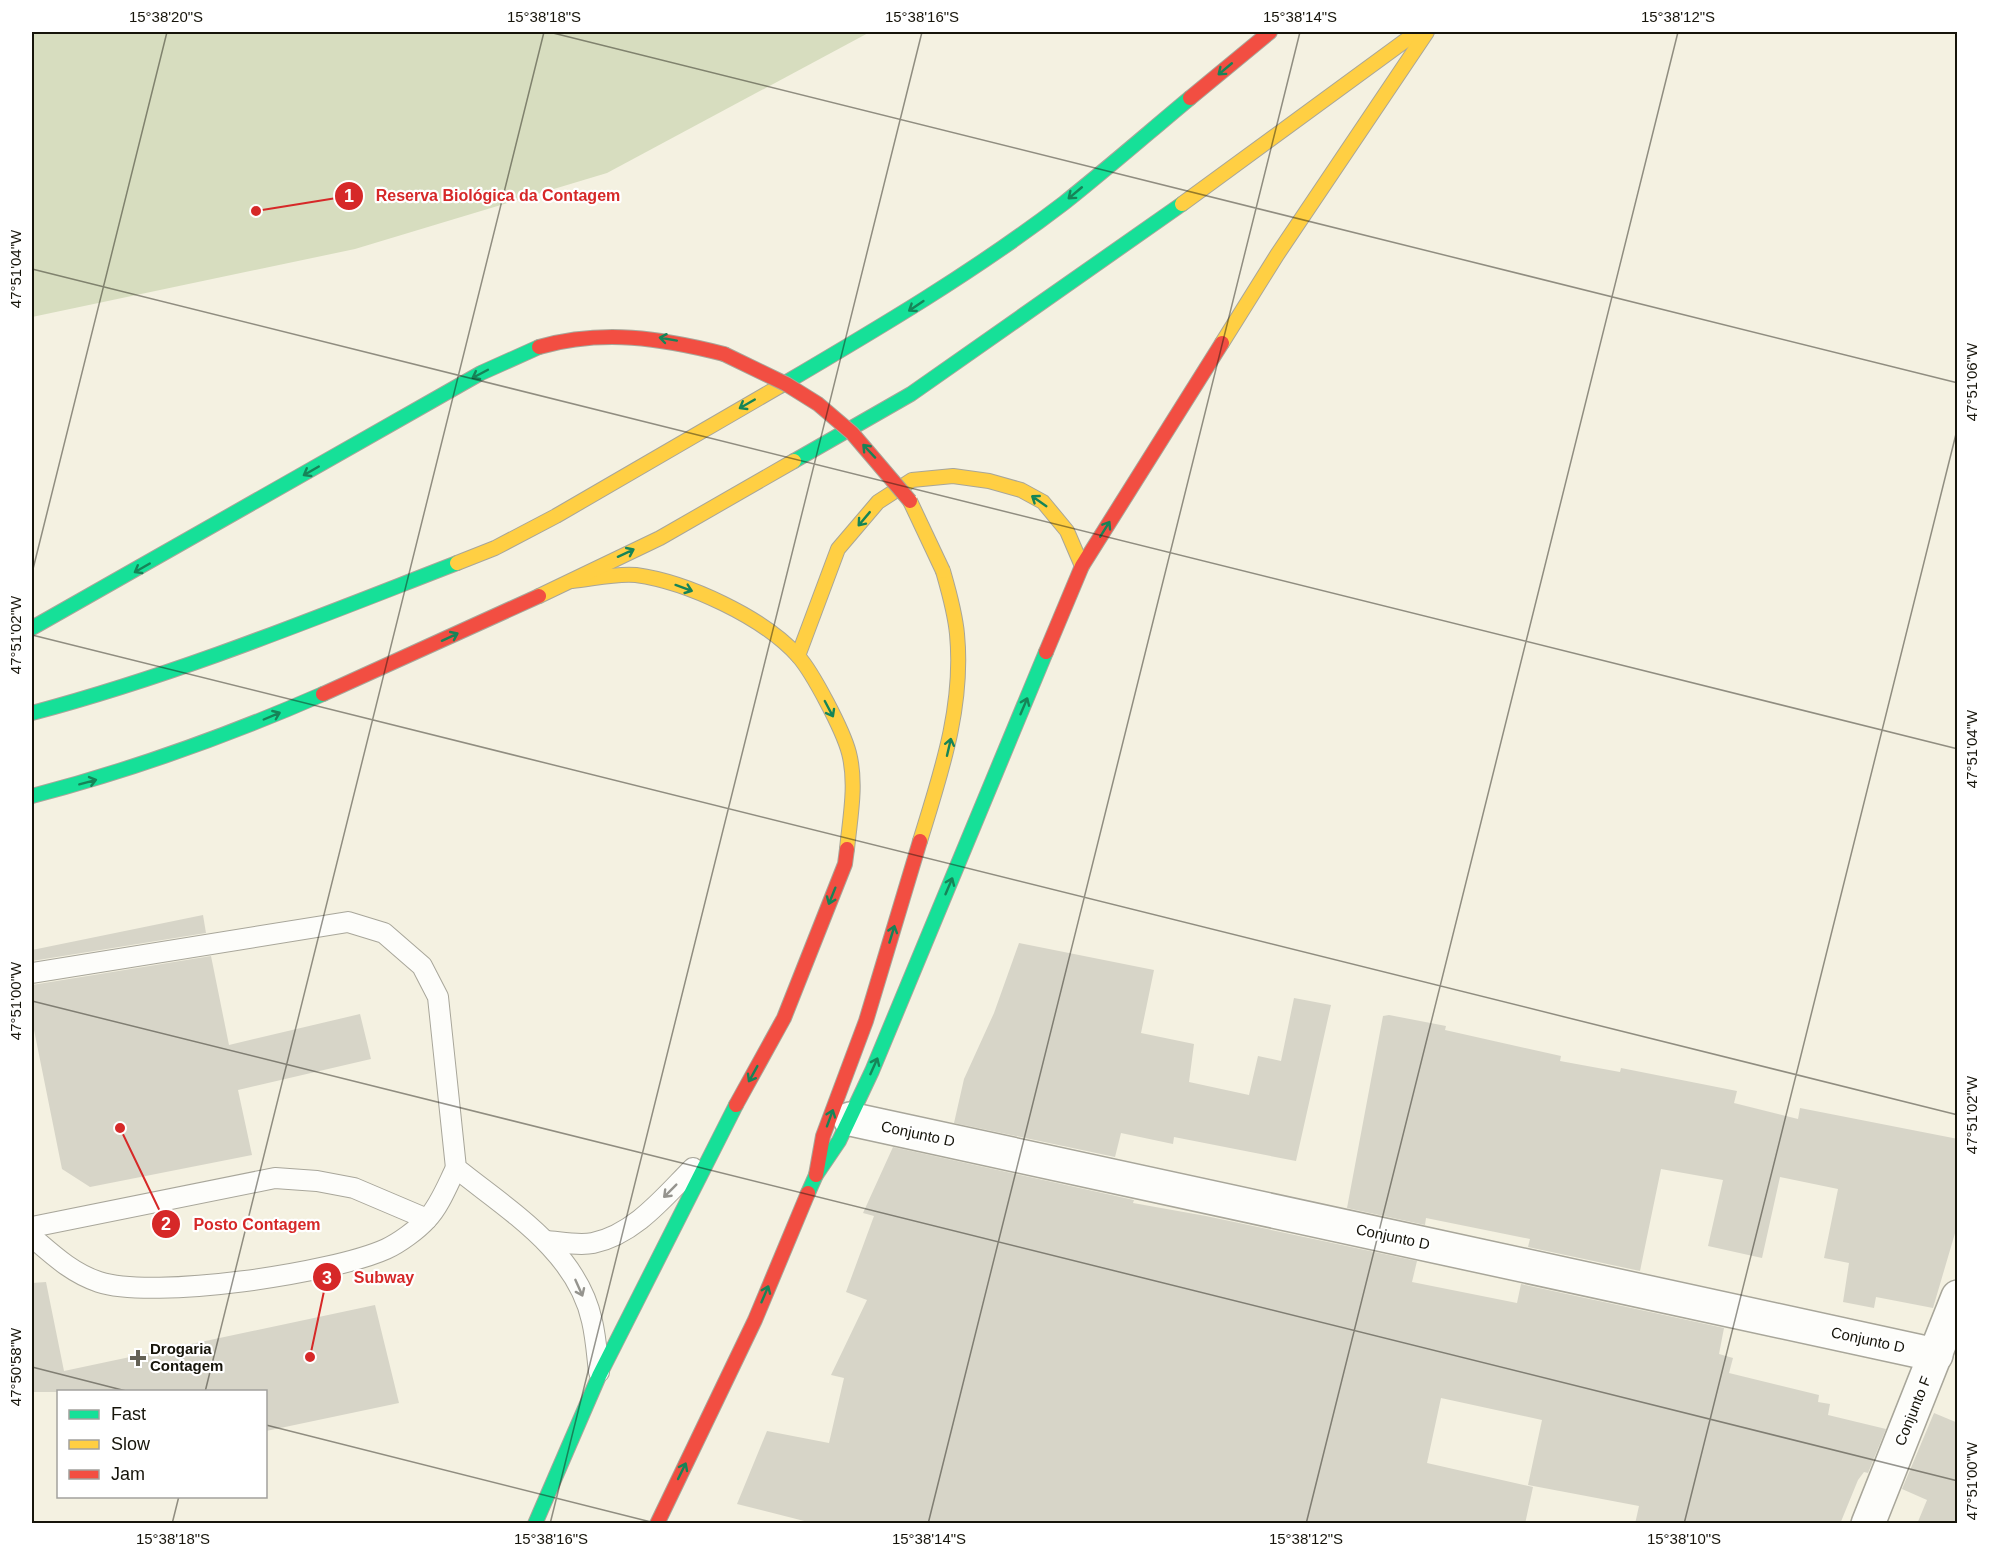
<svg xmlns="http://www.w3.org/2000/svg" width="1989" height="1555" font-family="Arial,sans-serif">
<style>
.green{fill:#d7ddbf}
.building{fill:#d7d5c8}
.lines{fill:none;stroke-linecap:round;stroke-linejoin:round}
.lane-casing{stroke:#a8a69a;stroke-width:22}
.street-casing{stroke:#a8a69a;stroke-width:36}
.fast-casing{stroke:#a8a69a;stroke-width:16}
.slow-casing{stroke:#a8a69a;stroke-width:16}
.jam-casing{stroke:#a8a69a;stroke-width:16}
.lane{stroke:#fdfdfa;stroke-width:20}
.street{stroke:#fdfdfa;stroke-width:33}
.fast{stroke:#16e098;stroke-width:14}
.slow{stroke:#ffcf43;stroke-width:14}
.jam{stroke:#f24e42;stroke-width:14}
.slow-bridge-casing{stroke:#a8a69a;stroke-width:16;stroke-linecap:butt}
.jam-bridge-casing{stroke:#a8a69a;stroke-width:16;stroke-linecap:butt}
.slow-bridge{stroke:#ffcf43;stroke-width:14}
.jam-bridge{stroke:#f24e42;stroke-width:14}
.oneway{stroke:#168458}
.oneway2{stroke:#95948e}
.ticks{fill:none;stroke:#16140a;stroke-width:1.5;stroke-opacity:0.45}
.poi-dot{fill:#646155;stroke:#fff;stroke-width:2}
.labels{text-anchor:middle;stroke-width:4.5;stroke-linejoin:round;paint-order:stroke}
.street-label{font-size:15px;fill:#16140a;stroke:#fff}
.poi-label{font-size:15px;font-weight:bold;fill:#16140a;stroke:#fff;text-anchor:start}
.leader{fill:none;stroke:#d62828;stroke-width:2}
.callout-dot{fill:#d62828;stroke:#fff;stroke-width:2}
.mark-label{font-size:18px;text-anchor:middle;font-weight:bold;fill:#fff}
.callout-label{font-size:16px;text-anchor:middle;font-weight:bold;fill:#d62828;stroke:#fff;stroke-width:4.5;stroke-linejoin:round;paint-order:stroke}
.neatline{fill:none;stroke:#16140a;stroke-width:2}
.ticks-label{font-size:15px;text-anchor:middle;fill:#16140a}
</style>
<rect width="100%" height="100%" fill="#f4f1e1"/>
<path class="green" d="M 32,32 L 870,32 L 607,173 L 355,249 L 32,317 Z"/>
<g class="building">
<path d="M 203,915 L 206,933 L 32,961 L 32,950 Z"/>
<path d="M 1019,943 L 1154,970 L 1141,1033 L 1194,1044 L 1189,1082 L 1249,1095 L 1258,1056 L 1281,1061 L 1294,998 L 1331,1005 L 1296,1161 L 1174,1137 L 1173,1144 L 1121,1133 L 1115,1157 L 954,1123 L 964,1079 L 994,1013 Z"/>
<path d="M 211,956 L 229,1045 L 360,1014 L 371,1059 L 238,1090 L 252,1155 L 90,1187 L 62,1169 L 32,1020 L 32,985 Z"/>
<path d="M 1389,1015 L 1446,1026 L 1445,1030 L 1561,1056 L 1560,1061 L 1620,1072 L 1621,1068 L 1737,1091 L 1734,1103 L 1798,1119 L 1800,1108 L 1958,1139 L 1958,1223 L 1933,1308 L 1876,1297 L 1874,1308 L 1843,1302 L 1849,1263 L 1824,1258 L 1838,1189 L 1780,1177 L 1762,1258 L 1708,1246 L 1723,1180 L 1661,1169 L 1640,1271 L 1528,1247 L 1530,1239 L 1426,1218 L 1425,1225 L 1347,1208 L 1383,1016 Z"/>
<path d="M 893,1147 L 1134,1200 L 1133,1203 L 1206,1216 L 1417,1261 L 1412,1282 L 1517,1303 L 1521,1284 L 1724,1328 L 1719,1354 L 1733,1358 L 1729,1373 L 1819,1395 L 1818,1402 L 1830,1404 L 1828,1415 L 1886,1429 L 1868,1473 L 1864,1472 L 1858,1480 L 1840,1524 L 1635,1524 L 1639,1506 L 1528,1485 L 1542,1420 L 1441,1398 L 1427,1463 L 1533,1487 L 1525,1524 L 816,1524 L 737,1504 L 767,1431 L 829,1443 L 844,1378 L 831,1375 L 867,1300 L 846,1292 L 874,1216 L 863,1213 Z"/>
<path d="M 46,1282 L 64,1371 L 375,1305 L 399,1403 L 266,1431 L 266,1392 L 32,1392 L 32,1283 Z"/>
<path d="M 1934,1413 L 1958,1423 L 1958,1524 L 1917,1524 L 1927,1500 L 1902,1489 Z"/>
</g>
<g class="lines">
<g class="lane-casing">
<g id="lane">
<path d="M 32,973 L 348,922 L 384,933 L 422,966 L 438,997 L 456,1168 C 508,1210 577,1251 592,1321 C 596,1338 597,1355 599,1372"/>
<path d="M 32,1227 L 275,1178 L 317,1181 L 354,1188 L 427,1219"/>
<path d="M 32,1237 C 53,1255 72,1273 99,1282 C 154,1300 333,1273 386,1249 C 399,1243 417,1230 427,1219 C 439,1207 448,1184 456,1168"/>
<path d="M 546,1241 C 560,1242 579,1246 593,1243 C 635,1234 664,1197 693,1168"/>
</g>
</g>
<g class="street-casing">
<g id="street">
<path d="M 850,1119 L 1936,1355"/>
<path d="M 1868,1524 L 1958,1297"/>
</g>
</g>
<g class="fast-casing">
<g id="fast">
<path d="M 780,386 C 877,329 974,272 1064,203 C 1107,169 1148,133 1190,98"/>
<path d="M 794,461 L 911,394 L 1182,204"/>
<path d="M 32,628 L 481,373 L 539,347"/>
<path d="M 32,713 C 179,674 315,618 457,563"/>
<path d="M 32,796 C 132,770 229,735 323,694"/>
<path d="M 808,1193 L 816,1175 L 839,1141 L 872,1071 L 1046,652"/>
<path d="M 535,1524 L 599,1376 L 736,1105"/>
</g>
</g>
<g class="slow-casing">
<g id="slow">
<path d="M 1182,204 L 1417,32"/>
<path d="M 1222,343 L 1277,255 L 1427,32"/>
<path d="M 457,563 L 495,548 L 556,516 L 780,386"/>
<path d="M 572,581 C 592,579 616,573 636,575 C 687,582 763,617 798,656 C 813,673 843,730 849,753 C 857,784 850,818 847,849"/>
<path d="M 539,596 L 660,538 L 794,461"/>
<path d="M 798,656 L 838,549 L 878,502 L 912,480 L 953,476 L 989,481 L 1021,490 L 1043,502 L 1067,531 L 1082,566"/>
<path d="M 920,841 C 941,773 964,706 957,634 C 955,612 949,592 943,571"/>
</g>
</g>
<g class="jam-casing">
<g id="jam">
<path d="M 1190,98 L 1270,32"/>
<path d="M 539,347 C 603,329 661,338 724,354"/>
<path d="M 1046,652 L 1082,566 L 1222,343"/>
<path d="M 323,694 L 539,596"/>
<path d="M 736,1105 L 784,1018 L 845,864 L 847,849"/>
<path d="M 816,1175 L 823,1136 L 866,1021 L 920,841"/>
<path d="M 657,1524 L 755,1320 L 808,1193"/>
</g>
</g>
<use href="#lane" class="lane"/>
<use href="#street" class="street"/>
<use href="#fast" class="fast"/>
<use href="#slow" class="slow"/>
<use href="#jam" class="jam"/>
<g class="slow-bridge-casing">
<path id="slow-bridge" d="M 910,501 L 943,571"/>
</g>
<g class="jam-bridge-casing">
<path id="jam-bridge" d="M 724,354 L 786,384 L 818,404 L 852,433 L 910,501"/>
</g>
<use href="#slow-bridge" class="slow-bridge"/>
<use href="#jam-bridge" class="jam-bridge"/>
</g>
<defs><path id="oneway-shaft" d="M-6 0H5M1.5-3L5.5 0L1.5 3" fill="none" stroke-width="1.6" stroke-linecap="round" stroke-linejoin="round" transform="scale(1.5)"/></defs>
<g class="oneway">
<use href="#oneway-shaft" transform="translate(1225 69) rotate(140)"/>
<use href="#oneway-shaft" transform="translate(1075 193) rotate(140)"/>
<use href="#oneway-shaft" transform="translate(916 306) rotate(146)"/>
<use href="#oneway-shaft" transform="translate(668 339) rotate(-170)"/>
<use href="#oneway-shaft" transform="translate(480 374) rotate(152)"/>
<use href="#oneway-shaft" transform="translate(747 404) rotate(150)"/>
<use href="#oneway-shaft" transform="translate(869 451) rotate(-133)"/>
<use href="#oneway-shaft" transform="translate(311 471) rotate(150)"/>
<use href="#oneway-shaft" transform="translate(1039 501) rotate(-145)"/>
<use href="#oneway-shaft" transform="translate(864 519) rotate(130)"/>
<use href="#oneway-shaft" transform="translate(1105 529) rotate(-58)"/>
<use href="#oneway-shaft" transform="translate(626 553) rotate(-25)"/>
<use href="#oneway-shaft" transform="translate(142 568) rotate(150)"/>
<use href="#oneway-shaft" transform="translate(684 588) rotate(20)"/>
<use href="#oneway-shaft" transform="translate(450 637) rotate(-25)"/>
<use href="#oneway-shaft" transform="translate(1024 706) rotate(-67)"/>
<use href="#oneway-shaft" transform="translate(829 709) rotate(62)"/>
<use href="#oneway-shaft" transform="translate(272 716) rotate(-23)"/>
<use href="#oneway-shaft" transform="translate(949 747) rotate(-77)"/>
<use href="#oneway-shaft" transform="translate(88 782) rotate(-15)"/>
<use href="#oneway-shaft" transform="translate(949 886) rotate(-67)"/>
<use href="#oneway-shaft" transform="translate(832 896) rotate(112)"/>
<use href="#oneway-shaft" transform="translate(892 934) rotate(-73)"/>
<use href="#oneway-shaft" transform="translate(874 1066) rotate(-66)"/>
<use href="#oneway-shaft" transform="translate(753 1074) rotate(119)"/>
<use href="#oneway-shaft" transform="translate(830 1118) rotate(-70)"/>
<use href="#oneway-shaft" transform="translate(765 1294) rotate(-67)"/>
<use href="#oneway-shaft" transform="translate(682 1471) rotate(-64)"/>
</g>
<g class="oneway2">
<use href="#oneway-shaft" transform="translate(670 1191) rotate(135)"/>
<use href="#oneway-shaft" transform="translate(579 1288) rotate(66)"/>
</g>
<path class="ticks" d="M 549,32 L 1958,383M 32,269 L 1958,749M 32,573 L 167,32M 32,635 L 1958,1115M 32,1001 L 1958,1481M 32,1367 L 130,1392M 205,1392 L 544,32M 266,1425 L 659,1524M 172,1524 L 179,1496M 550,1524 L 922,32M 928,1524 L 1300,32M 1306,1524 L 1678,32M 1684,1524 L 1958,426"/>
<path class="poi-dot" d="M135 1349h6v6h6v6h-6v6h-6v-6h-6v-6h6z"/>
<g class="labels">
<g class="street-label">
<text transform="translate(918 1134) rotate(12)" y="5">Conjunto D</text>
<text transform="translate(1393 1237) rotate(12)" y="5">Conjunto D</text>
<text transform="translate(1868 1340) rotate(12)" y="5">Conjunto D</text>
<text transform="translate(1913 1411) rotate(-68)" y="5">Conjunto F</text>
</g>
<g class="poi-label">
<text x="150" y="1354">Drogaria<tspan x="150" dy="17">Contagem</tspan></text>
</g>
</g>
<path class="leader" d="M256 211L349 196M120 1128L166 1224M310 1357L327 1277"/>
<g class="callout-dot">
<circle cx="256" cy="211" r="6"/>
<circle cx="120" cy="1128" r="6"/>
<circle cx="310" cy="1357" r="6"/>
<circle cx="349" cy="196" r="15"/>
<circle cx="166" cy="1224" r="15"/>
<circle cx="327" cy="1277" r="15"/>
</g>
<g class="mark-label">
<text x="349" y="202">1</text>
<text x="166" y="1230">2</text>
<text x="327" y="1284">3</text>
</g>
<g class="callout-label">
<text x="498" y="201">Reserva Biológica da Contagem</text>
<text x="257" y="1230">Posto Contagem</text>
<text x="384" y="1283">Subway</text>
</g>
<rect width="1989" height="1555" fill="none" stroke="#ffffff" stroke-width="66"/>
<rect x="57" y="1390" width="210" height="108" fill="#ffffff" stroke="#a2a19d" stroke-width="1.5"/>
<rect x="69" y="1410" width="30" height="9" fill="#16e098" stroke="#a2a19d" stroke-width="1.5"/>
<text x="111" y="1420" font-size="18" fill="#16140a">Fast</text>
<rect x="69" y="1440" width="30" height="9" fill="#ffcf43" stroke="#a2a19d" stroke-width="1.5"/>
<text x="111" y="1450" font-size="18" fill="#16140a">Slow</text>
<rect x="69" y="1470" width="30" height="9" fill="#f24e42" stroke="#a2a19d" stroke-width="1.5"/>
<text x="111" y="1480" font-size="18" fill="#16140a">Jam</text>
<rect x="33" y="33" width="1923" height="1489" class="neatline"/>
<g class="ticks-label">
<text x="166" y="22">15°38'20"S</text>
<text x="544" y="22">15°38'18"S</text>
<text x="922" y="22">15°38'16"S</text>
<text x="1300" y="22">15°38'14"S</text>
<text x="1678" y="22">15°38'12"S</text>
<text transform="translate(16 269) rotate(-90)" y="5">47°51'04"W</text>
<text transform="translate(1972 382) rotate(-90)" y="5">47°51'06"W</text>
<text transform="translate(16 635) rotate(-90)" y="5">47°51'02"W</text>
<text transform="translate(1972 749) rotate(-90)" y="5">47°51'04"W</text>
<text transform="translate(16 1001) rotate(-90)" y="5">47°51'00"W</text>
<text transform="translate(1972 1115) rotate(-90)" y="5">47°51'02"W</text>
<text transform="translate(16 1367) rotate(-90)" y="5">47°50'58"W</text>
<text transform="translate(1972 1481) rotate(-90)" y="5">47°51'00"W</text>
<text x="173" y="1544">15°38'18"S</text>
<text x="551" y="1544">15°38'16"S</text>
<text x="929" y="1544">15°38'14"S</text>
<text x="1306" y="1544">15°38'12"S</text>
<text x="1684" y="1544">15°38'10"S</text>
</g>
</svg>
